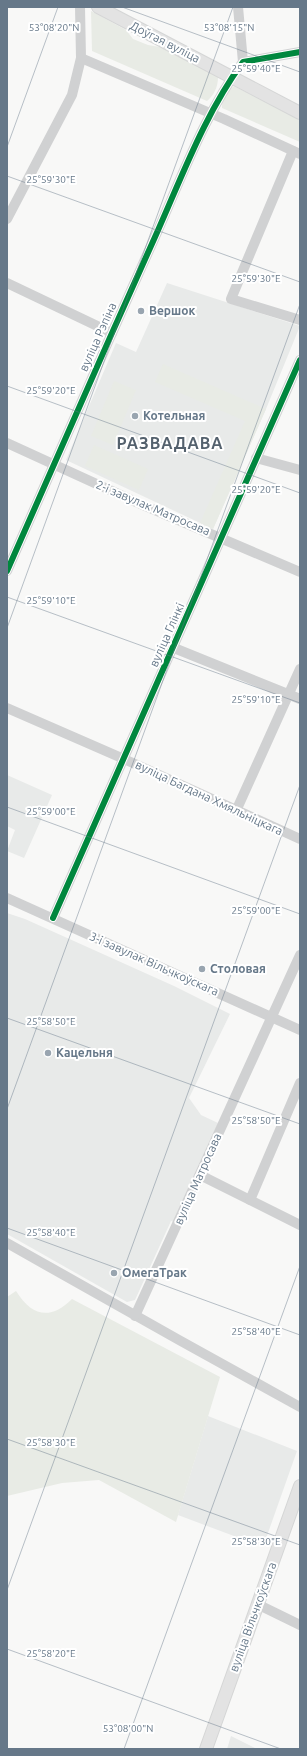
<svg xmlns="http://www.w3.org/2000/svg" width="307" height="1756" font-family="Ubuntu,sans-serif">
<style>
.built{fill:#e8eae9}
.green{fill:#e8ebe5}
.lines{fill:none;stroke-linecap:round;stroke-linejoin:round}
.major-casing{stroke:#d5d6d6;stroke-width:14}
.minor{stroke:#d0d1d2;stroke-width:10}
.major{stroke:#e3e3e3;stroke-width:12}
.cycleway-casing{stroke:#fff;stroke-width:8}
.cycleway{stroke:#00873e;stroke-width:6}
.ticks{fill:none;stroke:#667889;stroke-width:1;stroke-opacity:0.45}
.poi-dot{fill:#99a5b0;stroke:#fff;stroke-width:1.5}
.labels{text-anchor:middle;stroke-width:4;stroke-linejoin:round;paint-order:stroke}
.street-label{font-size:12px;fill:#667889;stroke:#fff}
.poi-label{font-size:12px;font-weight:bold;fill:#667889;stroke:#fff;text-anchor:start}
.district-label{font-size:16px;font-weight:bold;letter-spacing:1px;fill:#54616d;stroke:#fff}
.ticks-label{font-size:10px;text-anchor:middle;fill:#667889;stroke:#fff;stroke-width:4;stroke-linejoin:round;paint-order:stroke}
</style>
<rect width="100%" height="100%" fill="#f8f8f7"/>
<g class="built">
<path d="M 167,283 L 300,326 L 266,409 L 213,529 L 66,460 L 116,343 L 136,352 Z"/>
<path d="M 7,775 L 52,795 L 24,858 L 7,851 L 15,830 L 7,826 Z"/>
<path d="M 7,913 L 25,919 L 174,986 L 230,1014 L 189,1098 L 201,1115 L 218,1123 L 174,1222 L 171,1221 L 135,1300 L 127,1302 L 7,1234 Z"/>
<path d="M 208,1416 L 297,1451 L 263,1547 L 178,1515 Z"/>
<path d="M 231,1736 L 257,1749 L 227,1749 Z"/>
</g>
<g class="green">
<path d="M 91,11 L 126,30 L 133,39 L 148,45 L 160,47 L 218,77 C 218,87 214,95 207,101 L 92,51 Z"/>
<path d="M 234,86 L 300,120 L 300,142 L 222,108 C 221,101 228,90 234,86 Z"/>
<path d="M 163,364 L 266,409 L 213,529 L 200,523 L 245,421 L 155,382 Z"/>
<path d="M 114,381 L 136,390 L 113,445 L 91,436 Z"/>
<path d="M 94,445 L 148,469 L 139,490 L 85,466 Z"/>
<path d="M 16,1291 C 32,1317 51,1320 72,1299 L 220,1377 L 176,1522 L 99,1480 L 62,1483 L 7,1496 L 7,1297 Z"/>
</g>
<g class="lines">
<g class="major-casing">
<g id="major">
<path d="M 98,7 L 300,113"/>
<path d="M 206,1749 L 300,1486"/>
</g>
</g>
<g class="minor">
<path d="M 238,7 L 243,62"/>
<path d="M 81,58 L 224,119 L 300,154"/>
<path d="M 293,151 L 231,299 L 300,320"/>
<path d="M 7,219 L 72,95 L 81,58 L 80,7"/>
<path d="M 7,283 L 112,333"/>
<path d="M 7,443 L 136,502 L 300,572"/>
<path d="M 256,458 L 300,470"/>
<path d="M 7,571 C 56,459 105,348 155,237 C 181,179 205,113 243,62 L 300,52"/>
<path d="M 174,648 L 300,699"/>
<path d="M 7,708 L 124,759 L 300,839"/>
<path d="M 236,811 L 300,669"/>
<path d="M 7,898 L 300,1030"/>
<path d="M 53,918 L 300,360"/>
<path d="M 200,1175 L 300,1225"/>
<path d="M 250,1200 L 300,1083"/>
<path d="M 7,1243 L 179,1340 L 300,1407"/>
<path d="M 135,1316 L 300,955"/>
<path d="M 257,1604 L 300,1625"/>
</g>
<use href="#major" class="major"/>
<g class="cycleway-casing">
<g id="cycleway">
<path d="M 7,571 C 56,459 105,348 155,237 C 181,179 205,113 243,62 L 300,52"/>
<path d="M 53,918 L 300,360"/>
</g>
</g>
<use href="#cycleway" class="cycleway"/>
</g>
<path class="ticks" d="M 122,7 L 300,72M 7,147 L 58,7M 7,176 L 300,282M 7,386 L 300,493M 7,597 L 300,703M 7,628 L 233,7M 7,807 L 300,914M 7,1018 L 300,1124M 7,1109 L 300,304M 7,1228 L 300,1335M 7,1439 L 300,1545M 7,1590 L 300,785M 7,1649 L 281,1749M 124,1749 L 300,1266M 299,1749 L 300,1747"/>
<g class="poi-dot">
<circle cx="141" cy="311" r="4"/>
<circle cx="135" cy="416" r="4"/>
<circle cx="202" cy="969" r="4"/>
<circle cx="48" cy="1053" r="4"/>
<circle cx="114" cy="1273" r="4"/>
</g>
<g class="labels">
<g class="street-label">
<text transform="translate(165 42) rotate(27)" y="4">Доўгая вуліца</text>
<text transform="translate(98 337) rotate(-66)" y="4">вуліца Рэпіна</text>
<text transform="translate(153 508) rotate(23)" y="4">2-і завулак Матросава</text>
<text transform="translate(167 635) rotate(-66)" y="4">вуліца Глінкі</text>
<text transform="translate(209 798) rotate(25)" y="4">вуліца Багдана Хмяльніцкага</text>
<text transform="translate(154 964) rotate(24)" y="4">3-і завулак Вільчкоўскага</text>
<text transform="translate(198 1179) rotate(-66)" y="4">вуліца Матросава</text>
<text transform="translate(253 1617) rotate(-70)" y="4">вуліца Вільчкоўскага</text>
</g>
<g class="poi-label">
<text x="149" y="315">Вершок</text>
<text x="143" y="420">Котельная</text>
<text x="210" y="973">Столовая</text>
<text x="56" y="1057">Кацельня</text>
<text x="122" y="1277">ОмегаТрак</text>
</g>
<g class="district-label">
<text x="170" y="449">РАЗВАДАВА</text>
</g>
</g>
<g class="ticks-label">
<text x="229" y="31">53°08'15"N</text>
<text x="54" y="31">53°08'20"N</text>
<text x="256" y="72">25°59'40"E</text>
<text x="51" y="183">25°59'30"E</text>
<text x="256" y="282">25°59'30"E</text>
<text x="51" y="394">25°59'20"E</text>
<text x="256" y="493">25°59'20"E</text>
<text x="51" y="604">25°59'10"E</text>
<text x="256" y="703">25°59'10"E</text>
<text x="51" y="815">25°59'00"E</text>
<text x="256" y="914">25°59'00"E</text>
<text x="51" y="1025">25°58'50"E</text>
<text x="256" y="1124">25°58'50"E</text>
<text x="51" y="1236">25°58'40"E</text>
<text x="256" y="1335">25°58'40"E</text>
<text x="51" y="1446">25°58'30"E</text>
<text x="256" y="1545">25°58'30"E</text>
<text x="51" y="1657">25°58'20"E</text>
<text x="128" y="1732">53°08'00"N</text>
</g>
<rect width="307" height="1756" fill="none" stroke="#667889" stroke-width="16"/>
</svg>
